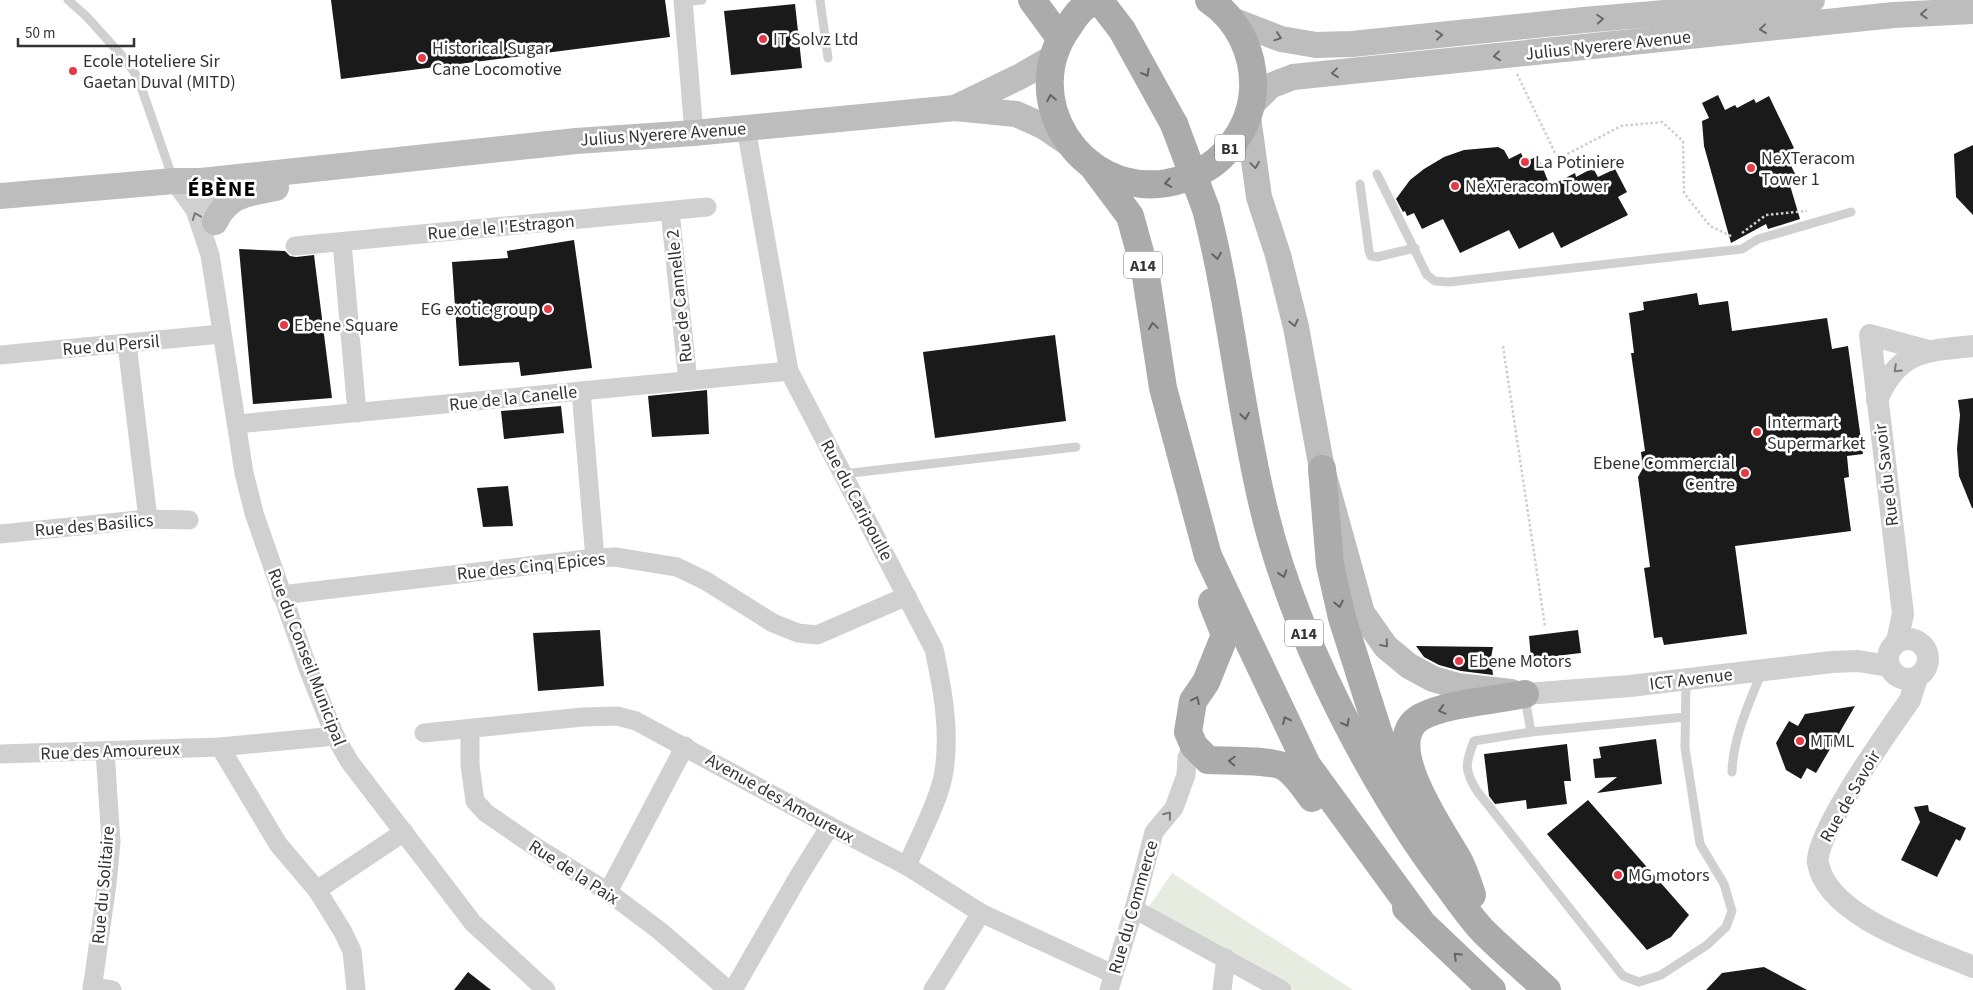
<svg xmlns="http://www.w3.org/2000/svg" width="1973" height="990" font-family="'Source Sans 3',sans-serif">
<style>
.green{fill:#e6ecdf}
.building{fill:#1a1a1a}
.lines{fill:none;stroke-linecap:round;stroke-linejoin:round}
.path{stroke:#cdcdcd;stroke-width:2.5;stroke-dasharray:2.5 2.5;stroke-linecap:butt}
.service{stroke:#d0d0d0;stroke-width:9}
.minor{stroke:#d0d0d0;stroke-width:19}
.tertiary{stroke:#d0d0d0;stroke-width:22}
.secondary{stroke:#bdbdbd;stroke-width:26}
.primary{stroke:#ababab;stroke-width:28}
.primary-bridge{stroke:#ababab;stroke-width:28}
.oneway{stroke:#6a6a6a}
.oneway2{stroke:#636363}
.oneway3{stroke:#7a7a7a}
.poi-dot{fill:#e63946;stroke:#fff;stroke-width:2}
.labels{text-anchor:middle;stroke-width:5;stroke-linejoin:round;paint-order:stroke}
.shield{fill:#fff;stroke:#707070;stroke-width:1}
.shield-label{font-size:16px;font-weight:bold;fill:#333}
.poi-label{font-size:18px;fill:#333;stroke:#fff;text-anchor:start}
.street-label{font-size:18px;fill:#333;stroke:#fff}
.district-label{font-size:22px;font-weight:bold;letter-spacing:1px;fill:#000;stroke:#fff}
</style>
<rect width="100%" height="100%" fill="#fff"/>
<path class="green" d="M 1172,873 L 1353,990 L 1294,990 L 1148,908 Z"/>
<g class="building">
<path d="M 331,0 L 665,0 L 670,37 L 341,79 Z"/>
<path d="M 795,4 L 802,68 L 731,75 L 724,11 Z"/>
<path d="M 1718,95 L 1725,110 L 1735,105 L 1737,108 L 1754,99 L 1756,103 L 1769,96 L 1794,148 L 1785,153 L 1796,176 L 1789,182 L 1800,219 L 1768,229 L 1766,224 L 1731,243 L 1704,146 L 1702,121 L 1709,118 L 1702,103 Z"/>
<path d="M 1973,145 L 1973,215 L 1956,197 L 1954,154 Z"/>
<path d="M 1498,147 L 1504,150 L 1509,159 L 1521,153 L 1525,162 L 1538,156 L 1550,186 L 1575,173 L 1576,177 L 1593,168 L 1598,177 L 1615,169 L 1627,192 L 1618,197 L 1628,215 L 1561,248 L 1553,232 L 1519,249 L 1509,230 L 1460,253 L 1443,219 L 1422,229 L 1414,213 L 1407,216 L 1405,211 L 1403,212 L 1396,199 L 1410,180 L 1424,169 L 1444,157 L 1464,150 Z"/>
<path d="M 574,240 L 592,368 L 521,376 L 519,362 L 459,366 L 452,262 L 508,258 L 507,251 Z"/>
<path d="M 239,249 L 285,251 L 290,256 L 296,257 L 314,255 L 332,398 L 253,404 Z"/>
<path d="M 1697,293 L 1699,305 L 1728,301 L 1732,331 L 1827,318 L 1832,349 L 1848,346 L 1863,454 L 1847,456 L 1849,477 L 1844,478 L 1851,531 L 1735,546 L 1747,634 L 1664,645 L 1662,637 L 1654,638 L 1644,568 L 1650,567 L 1638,477 L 1643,468 L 1641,452 L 1645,451 L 1631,353 L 1634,353 L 1629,313 L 1644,310 L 1643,302 Z"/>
<path d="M 1055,335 L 1066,421 L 935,438 L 923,352 Z"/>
<path d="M 707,390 L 709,434 L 652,437 L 648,396 Z"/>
<path d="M 1973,398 L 1973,508 L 1972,508 L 1959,476 L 1957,449 L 1960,415 L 1958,400 Z"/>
<path d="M 561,406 L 564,433 L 504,439 L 501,411 Z"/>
<path d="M 508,486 L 513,526 L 483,527 L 477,488 Z"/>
<path d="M 600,630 L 604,686 L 538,691 L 533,633 Z"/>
<path d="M 1578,630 L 1581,653 L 1531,659 L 1529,636 Z"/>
<path d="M 1416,646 L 1493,647 L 1491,658 L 1493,675 L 1461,671 L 1439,665 L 1424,657 Z"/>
<path d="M 1855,706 L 1816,773 L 1807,768 L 1801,779 L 1786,770 L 1776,743 L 1789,721 L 1798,726 L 1805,714 Z"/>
<path d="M 1656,739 L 1662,784 L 1597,793 L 1617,777 L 1595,778 L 1593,759 L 1601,758 L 1599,747 Z"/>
<path d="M 1567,744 L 1571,781 L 1564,781 L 1567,804 L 1527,809 L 1526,800 L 1495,804 L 1489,796 L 1484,754 Z"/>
<path d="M 1588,800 L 1689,915 L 1671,937 L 1647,950 L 1547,834 Z"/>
<path d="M 1928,805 L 1929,811 L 1966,828 L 1960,841 L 1956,839 L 1937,877 L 1901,860 L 1920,822 L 1914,807 Z"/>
<path d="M 1764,967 L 1807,990 L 1706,990 L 1722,973 Z"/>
<path d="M 468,972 L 491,990 L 454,990 Z"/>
</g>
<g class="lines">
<g class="path">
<path d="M 1517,74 L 1558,159 L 1621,126 L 1662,122 L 1683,141 L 1684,193 L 1710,226 L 1733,237"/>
<path d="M 1742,233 L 1766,215 L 1807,211"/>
<path d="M 1503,346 L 1545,626"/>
</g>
<g class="service">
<path d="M 68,0 L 86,16 L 125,59 L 138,78 L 173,179"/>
<path d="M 820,0 L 828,58"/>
<path d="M 683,2 L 702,0"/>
<path d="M 1377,174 L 1427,275 L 1435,281 L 1449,282 L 1742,249 L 1758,239 L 1851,212"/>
<path d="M 1360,184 L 1369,251 L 1371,256 L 1377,257 L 1415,248"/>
<path d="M 843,474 L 1076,447"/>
<path d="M 1525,698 L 1531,732"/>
<path d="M 1685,717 L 1531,732 L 1474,741 C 1465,764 1464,770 1477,791 L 1623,976 L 1639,982 L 1661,975 L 1707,945 L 1726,927 L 1732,911 L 1724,884 L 1700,844 L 1685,748 L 1686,679"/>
<path d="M 1732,772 C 1733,737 1749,704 1762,671"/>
</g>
<g class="minor">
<path d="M 683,0 L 694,133"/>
<path d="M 746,128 L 789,371 L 934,649 C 943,691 951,734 943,777 C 937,805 918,839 907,866"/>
<path d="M 174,181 L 195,210 L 210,255 L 244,473 L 254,513 L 309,671 L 335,736 L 349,761 L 473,923 L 546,990"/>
<path d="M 201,181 L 212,205 L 214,226"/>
<path d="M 670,211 L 688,381"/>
<path d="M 342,242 L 357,413"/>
<path d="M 295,246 L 707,207"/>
<path d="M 127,344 L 148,519"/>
<path d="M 0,355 L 221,334"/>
<path d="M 581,391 L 595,558"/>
<path d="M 237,424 L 789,371"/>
<path d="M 0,534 L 148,519 L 189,520"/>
<path d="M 281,595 L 595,558 L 615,557 L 677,567 L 706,581 L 773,623 L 798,633 L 817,635 L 907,596"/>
<path d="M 470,729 L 470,765 L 475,801 L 486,813 L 531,844 L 608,892 L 660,931 L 728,990"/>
<path d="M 424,733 L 583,717 L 617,716 L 636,721 L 830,826 L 907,866 L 981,913 L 1113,974"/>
<path d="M 220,747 L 278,844 L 317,890 L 343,932 L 352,951 L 356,990"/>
<path d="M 0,754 L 220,747 L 335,736"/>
<path d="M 317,890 L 404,832"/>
<path d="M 608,892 L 685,746"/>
<path d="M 1134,909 L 1282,990"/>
<path d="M 92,987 L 112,990"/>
<path d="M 92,990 L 107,884 L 111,842 L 105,751"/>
<path d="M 733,990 L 797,879 L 830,826"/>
<path d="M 933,990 L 981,913"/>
<path d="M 1109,990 L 1134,909 L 1154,832 L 1174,808 L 1186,775 L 1187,757 L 1194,746"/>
<path d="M 1222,990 L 1226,958"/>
</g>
<g class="tertiary">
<path d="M 1877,400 C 1898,350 1925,351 1973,346"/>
<circle cx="1908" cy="659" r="20"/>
<path d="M 1897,641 L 1903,614 L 1870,335 L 1929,351"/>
<path d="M 1917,678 L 1910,700 C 1891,727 1813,836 1818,863 C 1827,917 1929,948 1973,967"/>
<path d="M 1525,694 L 1630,686 L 1832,662 L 1858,661 L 1889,666"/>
</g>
<g class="secondary">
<path d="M 1232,20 L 1281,39 L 1316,45 L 1352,44 L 1584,20 L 1812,0"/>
<path d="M 1252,104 L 1270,86 L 1293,77 L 1894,15 L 1973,11"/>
<path d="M 955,108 L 1021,76 L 1052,58"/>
<path d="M 1248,117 L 1259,197 L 1278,255 L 1296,327 L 1322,469 L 1362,613 L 1386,647 L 1409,666 L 1433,679 L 1458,686 L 1511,692"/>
<path d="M 0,196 L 174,181 L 201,181 L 576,141 L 694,133 L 955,108 L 1016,114 L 1043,126 L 1068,143"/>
<path d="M 215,222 C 228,194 249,193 276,188"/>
</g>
<g class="primary">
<path d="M 1032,0 L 1060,38"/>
<path d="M 1095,0 C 1090,3 1084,7 1080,11 C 1076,15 1072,21 1069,26 C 1016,98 1080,197 1167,183 C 1188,179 1206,171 1221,157 C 1239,139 1251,117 1253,91 C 1255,55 1239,20 1209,0"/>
<path d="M 1099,0 L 1122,30 L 1174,124"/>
<path d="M 1094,168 L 1130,216 L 1145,270 L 1163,388 L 1208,556 L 1307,765 L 1420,920"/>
<path d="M 1206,209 C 1230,303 1239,402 1261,497 C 1280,583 1315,664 1356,741 C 1383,791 1411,838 1445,882 C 1457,898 1469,916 1483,931 C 1503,951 1526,970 1547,990"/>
<path d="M 1322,469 L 1330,565 L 1342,618 L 1379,734 L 1403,788 L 1422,820"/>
<path d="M 1212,602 L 1225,635 L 1206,682 L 1193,701 L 1188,732 L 1194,746 L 1208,760 C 1225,761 1273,759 1286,768 C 1297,776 1304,787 1312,798"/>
<path d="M 1472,895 C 1468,883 1464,870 1458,859 C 1442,831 1378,741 1421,717 C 1446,703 1494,701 1525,694"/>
<path d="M 1406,908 L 1492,990"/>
</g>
<path class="primary-bridge" d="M 1174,124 L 1206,209"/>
</g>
<defs><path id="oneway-chevron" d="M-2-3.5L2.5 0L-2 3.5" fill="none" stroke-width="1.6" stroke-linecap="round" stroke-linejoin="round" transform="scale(1.25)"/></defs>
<g class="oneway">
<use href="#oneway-chevron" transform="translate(1924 14) rotate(177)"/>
<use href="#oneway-chevron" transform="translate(1600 19) rotate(-5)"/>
<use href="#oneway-chevron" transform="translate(1763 29) rotate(174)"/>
<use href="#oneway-chevron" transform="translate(1439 35) rotate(-6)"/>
<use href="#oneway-chevron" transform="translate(1278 37) rotate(18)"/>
<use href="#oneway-chevron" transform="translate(1497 56) rotate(174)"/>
<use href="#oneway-chevron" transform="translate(1335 73) rotate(174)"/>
<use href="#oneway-chevron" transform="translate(1255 165) rotate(82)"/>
<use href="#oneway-chevron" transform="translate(1294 323) rotate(77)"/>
<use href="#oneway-chevron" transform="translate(1385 644) rotate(49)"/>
</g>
<g class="oneway2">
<use href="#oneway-chevron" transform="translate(1146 73) rotate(61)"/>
<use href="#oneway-chevron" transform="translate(1051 98) rotate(-101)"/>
<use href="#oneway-chevron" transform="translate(1168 183) rotate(171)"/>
<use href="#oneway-chevron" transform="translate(1217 256) rotate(80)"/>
<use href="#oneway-chevron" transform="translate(1153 326) rotate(-98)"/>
<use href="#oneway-chevron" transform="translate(1245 416) rotate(81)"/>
<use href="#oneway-chevron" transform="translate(1283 574) rotate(71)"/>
<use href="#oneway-chevron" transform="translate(1339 604) rotate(78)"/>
<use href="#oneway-chevron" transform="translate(1196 700) rotate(-65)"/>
<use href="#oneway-chevron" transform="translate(1442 710) rotate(165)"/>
<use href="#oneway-chevron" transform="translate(1286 720) rotate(-115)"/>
<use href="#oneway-chevron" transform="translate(1346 723) rotate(62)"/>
<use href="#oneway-chevron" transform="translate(1232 761) rotate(-178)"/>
<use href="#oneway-chevron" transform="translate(1457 956) rotate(-136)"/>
</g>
<g class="oneway3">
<use href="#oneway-chevron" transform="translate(196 216) rotate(-112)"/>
<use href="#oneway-chevron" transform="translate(1897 369) rotate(137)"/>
<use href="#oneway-chevron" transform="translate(1168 815) rotate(-51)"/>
</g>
<g class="poi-dot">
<circle cx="763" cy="39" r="5"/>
<circle cx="422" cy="58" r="5"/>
<circle cx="73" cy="71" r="5"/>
<circle cx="1525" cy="162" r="5"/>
<circle cx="1751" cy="168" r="5"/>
<circle cx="1455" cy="186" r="5"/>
<circle cx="548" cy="309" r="5"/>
<circle cx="284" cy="325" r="5"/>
<circle cx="1757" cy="432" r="5"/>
<circle cx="1745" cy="473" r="5"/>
<circle cx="1459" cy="661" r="5"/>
<circle cx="1800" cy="741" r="5"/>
<circle cx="1618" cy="875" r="5"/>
</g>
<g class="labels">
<g class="shield">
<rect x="1215" y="134.5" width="30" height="27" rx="4"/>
<rect x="1124" y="251.5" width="38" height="27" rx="4"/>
<rect x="1285" y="619.5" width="38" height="27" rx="4"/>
</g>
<g class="shield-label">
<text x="1230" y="154">B1</text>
<text x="1143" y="271">A14</text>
<text x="1304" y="639">A14</text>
</g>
<g class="poi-label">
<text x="773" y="45">IT Solvz Ltd</text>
<text x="432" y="54">Historical Sugar<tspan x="432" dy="21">Cane Locomotive</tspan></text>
<text x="83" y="67">Ecole Hoteliere Sir<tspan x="83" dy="21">Gaetan Duval (MITD)</tspan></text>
<text x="1761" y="164">NeXTeracom<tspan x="1761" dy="21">Tower 1</tspan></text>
<text x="1535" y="168">La Potiniere</text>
<text x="1465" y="192">NeXTeracom Tower</text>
<text x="538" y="315" text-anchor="end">EG exotic group</text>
<text x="294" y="331">Ebene Square</text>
<text x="1767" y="428">Intermart<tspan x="1767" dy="21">Supermarket</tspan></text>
<text x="1735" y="469" text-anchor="end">Ebene Commercial<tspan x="1735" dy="21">Centre</tspan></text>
<text x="1469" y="667">Ebene Motors</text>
<text x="1810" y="747">MTML</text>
<text x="1628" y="881">MG motors</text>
</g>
<g class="street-label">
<text transform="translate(1608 45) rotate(-6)" y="6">Julius Nyerere Avenue</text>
<text transform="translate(663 134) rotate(-4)" y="6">Julius Nyerere Avenue</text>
<text transform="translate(501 227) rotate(-5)" y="6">Rue de le I'Estragon</text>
<text transform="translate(679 296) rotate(-96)" y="6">Rue de Cannelle 2</text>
<text transform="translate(111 345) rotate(-5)" y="6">Rue du Persil</text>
<text transform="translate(513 398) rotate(-6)" y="6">Rue de la Canelle</text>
<text transform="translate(1886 475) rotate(-97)" y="6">Rue du Savoir</text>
<text transform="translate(857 500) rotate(62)" y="6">Rue du Caripoulle</text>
<text transform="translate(94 525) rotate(-5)" y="6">Rue des Basilics</text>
<text transform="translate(531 566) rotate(-6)" y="6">Rue des Cinq Epices</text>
<text transform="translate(307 657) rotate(69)" y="6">Rue du Conseil Municipal</text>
<text transform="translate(1691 679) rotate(-7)" y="6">ICT Avenue</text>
<text transform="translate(110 751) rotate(-2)" y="6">Rue des Amoureux</text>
<text transform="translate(1850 796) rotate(-60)" y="6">Rue de Savoir</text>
<text transform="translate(780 798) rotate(29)" y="6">Avenue des Amoureux</text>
<text transform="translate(574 872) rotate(33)" y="6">Rue de la Paix</text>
<text transform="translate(103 885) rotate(-85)" y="6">Rue du Solitaire</text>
<text transform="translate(1133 907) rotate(-74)" y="6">Rue du Commerce</text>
</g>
<g class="district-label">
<text x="222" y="196">ÉBÈNE</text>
</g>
</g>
<path d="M18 38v8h116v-8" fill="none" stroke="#333333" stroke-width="2.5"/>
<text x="25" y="38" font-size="15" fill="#333333" stroke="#ffffff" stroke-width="4" paint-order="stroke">50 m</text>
</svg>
